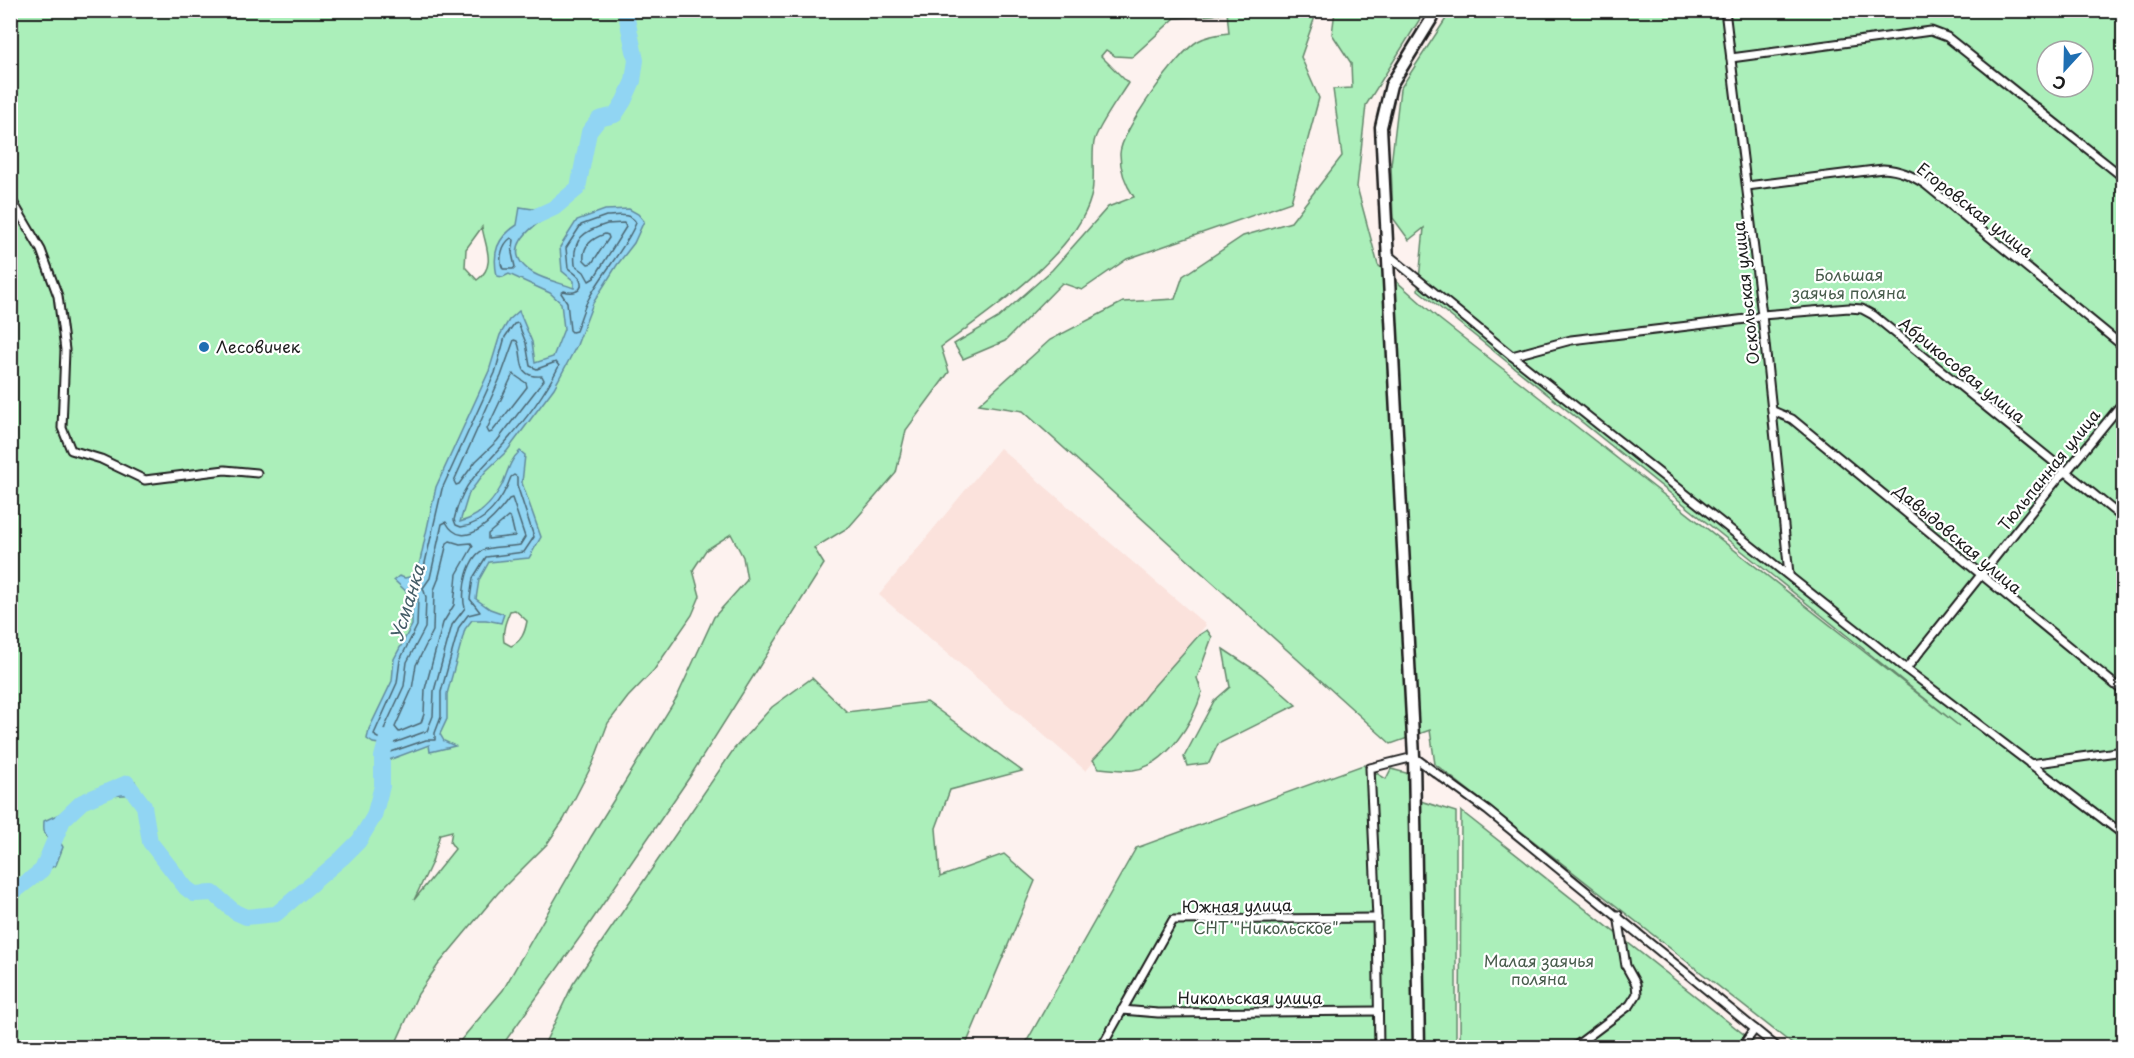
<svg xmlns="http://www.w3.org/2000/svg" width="2134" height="1058" font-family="'Playpen Sans',sans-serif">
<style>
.built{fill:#fbe2dc}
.green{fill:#abefba;stroke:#64866b;stroke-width:1.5;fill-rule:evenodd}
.water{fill:#91d5f3;stroke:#628b9d;stroke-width:1.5}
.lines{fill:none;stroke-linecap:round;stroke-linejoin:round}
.shore{stroke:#4b6672;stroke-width:1.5}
.river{stroke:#91d5f3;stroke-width:16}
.street-casing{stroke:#1c1c1c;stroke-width:11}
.secondary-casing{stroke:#1c1c1c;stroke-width:15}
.street{stroke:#fff;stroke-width:7}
.secondary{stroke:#fff;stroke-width:10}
.poi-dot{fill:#1f6fb2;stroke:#fff;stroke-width:2}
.labels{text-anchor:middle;stroke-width:4.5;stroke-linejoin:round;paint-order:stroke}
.street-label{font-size:16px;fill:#1c1c1c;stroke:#fff}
.park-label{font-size:16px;fill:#475b4b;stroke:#fff}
.poi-label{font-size:16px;fill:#1c1c1c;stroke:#fff;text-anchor:start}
.water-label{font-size:18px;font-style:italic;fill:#455d67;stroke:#fff}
</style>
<rect width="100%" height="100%" fill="#fdf2ef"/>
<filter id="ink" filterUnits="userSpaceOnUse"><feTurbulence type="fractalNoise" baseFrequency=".0167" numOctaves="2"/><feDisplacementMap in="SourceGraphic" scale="12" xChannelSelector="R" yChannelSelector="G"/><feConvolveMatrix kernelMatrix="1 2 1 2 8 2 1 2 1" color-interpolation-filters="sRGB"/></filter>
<g filter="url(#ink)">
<path class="built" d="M 1000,448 L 1206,625 L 1086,771 L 879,595 Z"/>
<g class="green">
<path d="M 10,11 L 1317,11 L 1301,57 L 1319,98 L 1291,202 L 1127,259 L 1082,290 L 1062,283 L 1005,341 L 963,359 L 954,344 L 998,318 L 1052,270 L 1108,207 L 1134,197 C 1126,185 1120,169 1120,154 C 1120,132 1178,52 1198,41 C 1207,36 1219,34 1229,33 L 1227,12 L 1213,15 L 1175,18 L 1132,57 L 1115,56 L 1106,50 L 1101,56 L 1128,83 C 1120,96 1096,129 1094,142 C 1091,160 1096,180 1091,197 C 1076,254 987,313 941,347 L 949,372 L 906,430 L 896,473 L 849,527 L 814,548 L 824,564 L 689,778 L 588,926 L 501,1047 L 455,1047 L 503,990 L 591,837 L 677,697 L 714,617 L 747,580 L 743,557 L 731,534 L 706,550 L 693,570 L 700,596 L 692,615 L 654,670 L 628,697 L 608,723 L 593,763 L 564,819 L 547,844 L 498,893 L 438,965 L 418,994 L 394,1047 L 11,1047 ZM 482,227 C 485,246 497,266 477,280 L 465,267 L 466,249 ZM 515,610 L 527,621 C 525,632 522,641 511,646 L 504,642 C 502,630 506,621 510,611 ZM 452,831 L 450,842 L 455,849 L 414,900 L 432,862 L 440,834 Z"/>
<path d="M 1335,11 L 1425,11 L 1366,105 L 1357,187 L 1378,265 L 1438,318 L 1959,726 L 1418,290 L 1424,228 L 1409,240 L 1393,218 L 1391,165 L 1400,89 L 1451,11 L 2110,11 L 2124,22 L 2123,1047 L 1796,1047 L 1435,764 L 1430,730 L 1391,744 L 1023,411 L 979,404 L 1050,340 L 1123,302 L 1175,299 L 1183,276 L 1243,236 L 1291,222 L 1342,156 L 1333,89 L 1352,88 L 1351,63 L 1332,34 ZM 2047,51 L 2083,51 L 2083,87 L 2047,87 Z"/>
<path d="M 1207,630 L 1212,637 L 1197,678 L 1202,692 C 1193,722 1167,766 1133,770 C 1122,771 1110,769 1099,768 L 1093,760 L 1113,739 L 1147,694 L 1199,635 Z"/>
<path d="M 1223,649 L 1261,674 L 1296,705 L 1218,744 L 1209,763 L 1187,766 L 1184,757 L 1214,701 L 1230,687 Z"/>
<path d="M 812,678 L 847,712 L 927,702 L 1022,771 L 950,790 L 936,828 L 940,877 L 1004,854 L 1035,881 L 965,1047 L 543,1047 L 573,984 L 734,749 L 772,707 Z"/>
<path d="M 1363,765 L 1386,779 L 1391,769 L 1410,774 L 1414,799 L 1456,812 L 1456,1047 L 1023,1048 L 1136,848 Z"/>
<path d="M 1461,811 L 1760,1047 L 1460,1048 Z"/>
</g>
<g class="water">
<path d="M 520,207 L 533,209 L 547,207 L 552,214 C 530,227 498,251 533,273 C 545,280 561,283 574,288 L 574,281 L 562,271 L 560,247 L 577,220 L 605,210 L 629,209 L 638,214 L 644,221 L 634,243 L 617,265 L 593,303 L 577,345 L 554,388 L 507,451 L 486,471 L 469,493 L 460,522 C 479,517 493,502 502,485 C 508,472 509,461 520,451 L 525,455 L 522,483 L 541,537 L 529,558 L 489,562 L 479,580 L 476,599 L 490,609 L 504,614 L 501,623 L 486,620 L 472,620 L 465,629 L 447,694 L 447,719 L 440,734 L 444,741 L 455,746 L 430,752 L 429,745 L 389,760 L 382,757 L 379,744 L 373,743 L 367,739 L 369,729 L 392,681 L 394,659 L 412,625 L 412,597 L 394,580 L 399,576 L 405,578 L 417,575 L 436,487 L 489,371 L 500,335 L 509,320 L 519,311 L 532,342 L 535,363 L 553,357 L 564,329 L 561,303 L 550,293 L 509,274 L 503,277 L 497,276 C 492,252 497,238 517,225 Z"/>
<path d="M 126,777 L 135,781 L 139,794 L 107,796 L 101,792 L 104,787 L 123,782 Z"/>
<path d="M 59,814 L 69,819 L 60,842 L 63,847 L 56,865 L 45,871 L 42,856 L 51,844 C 45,833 43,835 44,821 Z"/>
</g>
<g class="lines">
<g class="shore">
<path d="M 606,216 C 616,216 631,212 636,223 C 624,251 602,273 588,300 C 583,309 580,321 576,331 L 572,332 L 570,330 L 567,302 L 561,293 L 564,291 C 572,294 585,292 580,279 C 578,275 571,271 568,268 L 566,248 L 581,225 Z"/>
<path d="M 607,224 L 624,223 L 626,227 L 594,278 L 589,281 L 584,272 L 575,265 C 572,238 584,231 607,224 Z"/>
<path d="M 605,234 L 608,235 L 609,238 L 592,263 L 588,264 L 584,260 C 582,245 593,238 605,234 Z"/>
<path d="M 511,238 L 514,240 L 512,253 L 515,267 L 513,269 L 503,269 C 498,260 502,244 511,238 Z"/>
<path d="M 518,323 L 526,343 L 530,366 L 537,369 L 556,362 L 559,366 C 545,394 523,423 502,446 C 478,474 463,481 454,520 L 456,525 L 461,527 C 486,524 503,499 511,477 L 514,475 L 517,477 L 517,485 L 534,537 L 524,552 L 486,557 L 473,578 L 470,599 L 480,612 L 468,615 L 459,627 L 441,692 L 441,717 L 435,733 L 435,740 L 426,740 L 388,753 L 384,741 L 376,737 L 374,734 L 397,683 L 400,660 L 417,626 L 418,597 L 411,584 L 422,576 L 442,489 L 495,373 L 505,337 L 514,324 Z"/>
<path d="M 514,340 L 517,341 C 525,357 514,378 542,376 L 544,380 L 497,441 L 476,461 L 459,484 L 456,485 L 454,481 L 501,376 Z"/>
<path d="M 513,374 L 526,383 L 527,387 L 492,432 L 489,433 L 487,429 Z"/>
<path d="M 512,498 L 525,537 L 520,545 C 509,547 497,546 486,549 C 468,554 460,592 465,608 L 452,625 L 434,691 L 433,716 L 427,731 L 394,743 L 384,729 L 404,686 L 407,662 L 425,628 L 426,597 L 423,588 L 430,578 L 442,524 L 446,522 C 464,555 497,515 509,499 Z"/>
<path d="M 508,517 L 511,519 L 515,536 L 488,539 L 488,534 Z"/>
<path d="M 450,541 L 460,544 L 471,543 L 473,546 L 457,574 L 454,605 L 443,623 L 425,689 L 424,714 L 421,723 L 399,732 L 395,727 L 412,689 L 416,665 L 433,631 L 434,590 L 438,580 L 447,543 Z"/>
</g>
<g class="river">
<path d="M 530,219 L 554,208 L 578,188 L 589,132 L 599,119 L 615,115 L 624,101 L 633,81 L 636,60 L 625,10"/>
<path d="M 10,895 L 42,870 L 63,820 L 82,802 L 127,783 L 144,806 L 150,842 L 186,888 L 194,894 L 213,893 L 235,912 L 246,917 L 276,914 L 342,858 L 359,841 L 374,816 L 382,786 L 382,757 L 387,738"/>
</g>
<g class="street-casing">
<g id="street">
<path d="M 1725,10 L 1762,315 L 1789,574"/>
<path d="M 2123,10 L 2124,11"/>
<path d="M 1731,58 L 1931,31 L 1947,37 L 2124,178"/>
<path d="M 1747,186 L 1883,169 C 1900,170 1911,175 1925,184 L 2124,347"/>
<path d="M 10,197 L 41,250 L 58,296 L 65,350 L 62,428 L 71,450 L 101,459 L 145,480 L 225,470 L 257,473"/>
<path d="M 1387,254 L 1512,356 L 1906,669 L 2124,835"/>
<path d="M 1512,356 L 1571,340 L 1755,318 L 1762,315 L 1849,308 L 1862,309 L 1873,315 L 2124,519"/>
<path d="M 1773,411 L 1792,419 L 2124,692"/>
<path d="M 1906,669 L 2059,477 L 2067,471 L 2124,401"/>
<path d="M 2030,764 L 2124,751"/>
<path d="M 1122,1010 L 1158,1013 L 1378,1011"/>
<path d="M 1101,1048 L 1173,920 L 1377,918"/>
<path d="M 1379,1048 L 1377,918 L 1370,768 L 1414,757 L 1488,811 L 1778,1048"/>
<path d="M 1573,1048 L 1630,1005 L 1637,994 L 1636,984 L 1626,966 L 1618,915"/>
<path d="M 1741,1048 L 1755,1029"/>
</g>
</g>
<g class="secondary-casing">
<path id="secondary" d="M 1419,1048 L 1414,757 L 1381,127 L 1391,85 L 1437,10"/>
</g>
<use href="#street" class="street"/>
<use href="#secondary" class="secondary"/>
</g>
</g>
<circle class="poi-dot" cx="204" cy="347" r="6"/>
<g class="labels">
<g class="street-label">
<text transform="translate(1975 210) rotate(38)" y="6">Егоровская улица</text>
<text transform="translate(1746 293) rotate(-96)" y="6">Оскольская улица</text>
<text transform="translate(1962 370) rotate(39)" y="6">Абрикосовая улица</text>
<text transform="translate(2049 470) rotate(-51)" y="6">Тюльпанная улица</text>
<text transform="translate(1958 539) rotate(40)" y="6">Давыдовская улица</text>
<text transform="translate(1237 906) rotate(-1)" y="6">Южная улица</text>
<text x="1250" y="1004">Никольская улица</text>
</g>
<g class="park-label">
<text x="1849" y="281">Большая<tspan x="1849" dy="18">заячья поляна</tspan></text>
<text x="1266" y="934">СНТ "Никольское"</text>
<text x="1539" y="967">Малая заячья<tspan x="1539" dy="18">поляна</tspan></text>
</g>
<g class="poi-label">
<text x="216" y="353">Лесовичек</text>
</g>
<g class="water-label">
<text transform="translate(408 603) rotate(-73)" y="6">Усманка</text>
</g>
</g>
<rect width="2134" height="1058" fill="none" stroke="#fff" stroke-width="36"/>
<rect x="18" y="18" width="2098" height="1022" fill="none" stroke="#1c1c1c" stroke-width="2" filter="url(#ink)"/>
<g transform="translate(2065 69) rotate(202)"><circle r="28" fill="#ffffff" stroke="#a4a4a4" stroke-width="1.5"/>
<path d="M0-4.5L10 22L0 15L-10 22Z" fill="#1f6fb2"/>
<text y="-9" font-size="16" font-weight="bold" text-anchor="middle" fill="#1c1c1c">С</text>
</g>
</svg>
